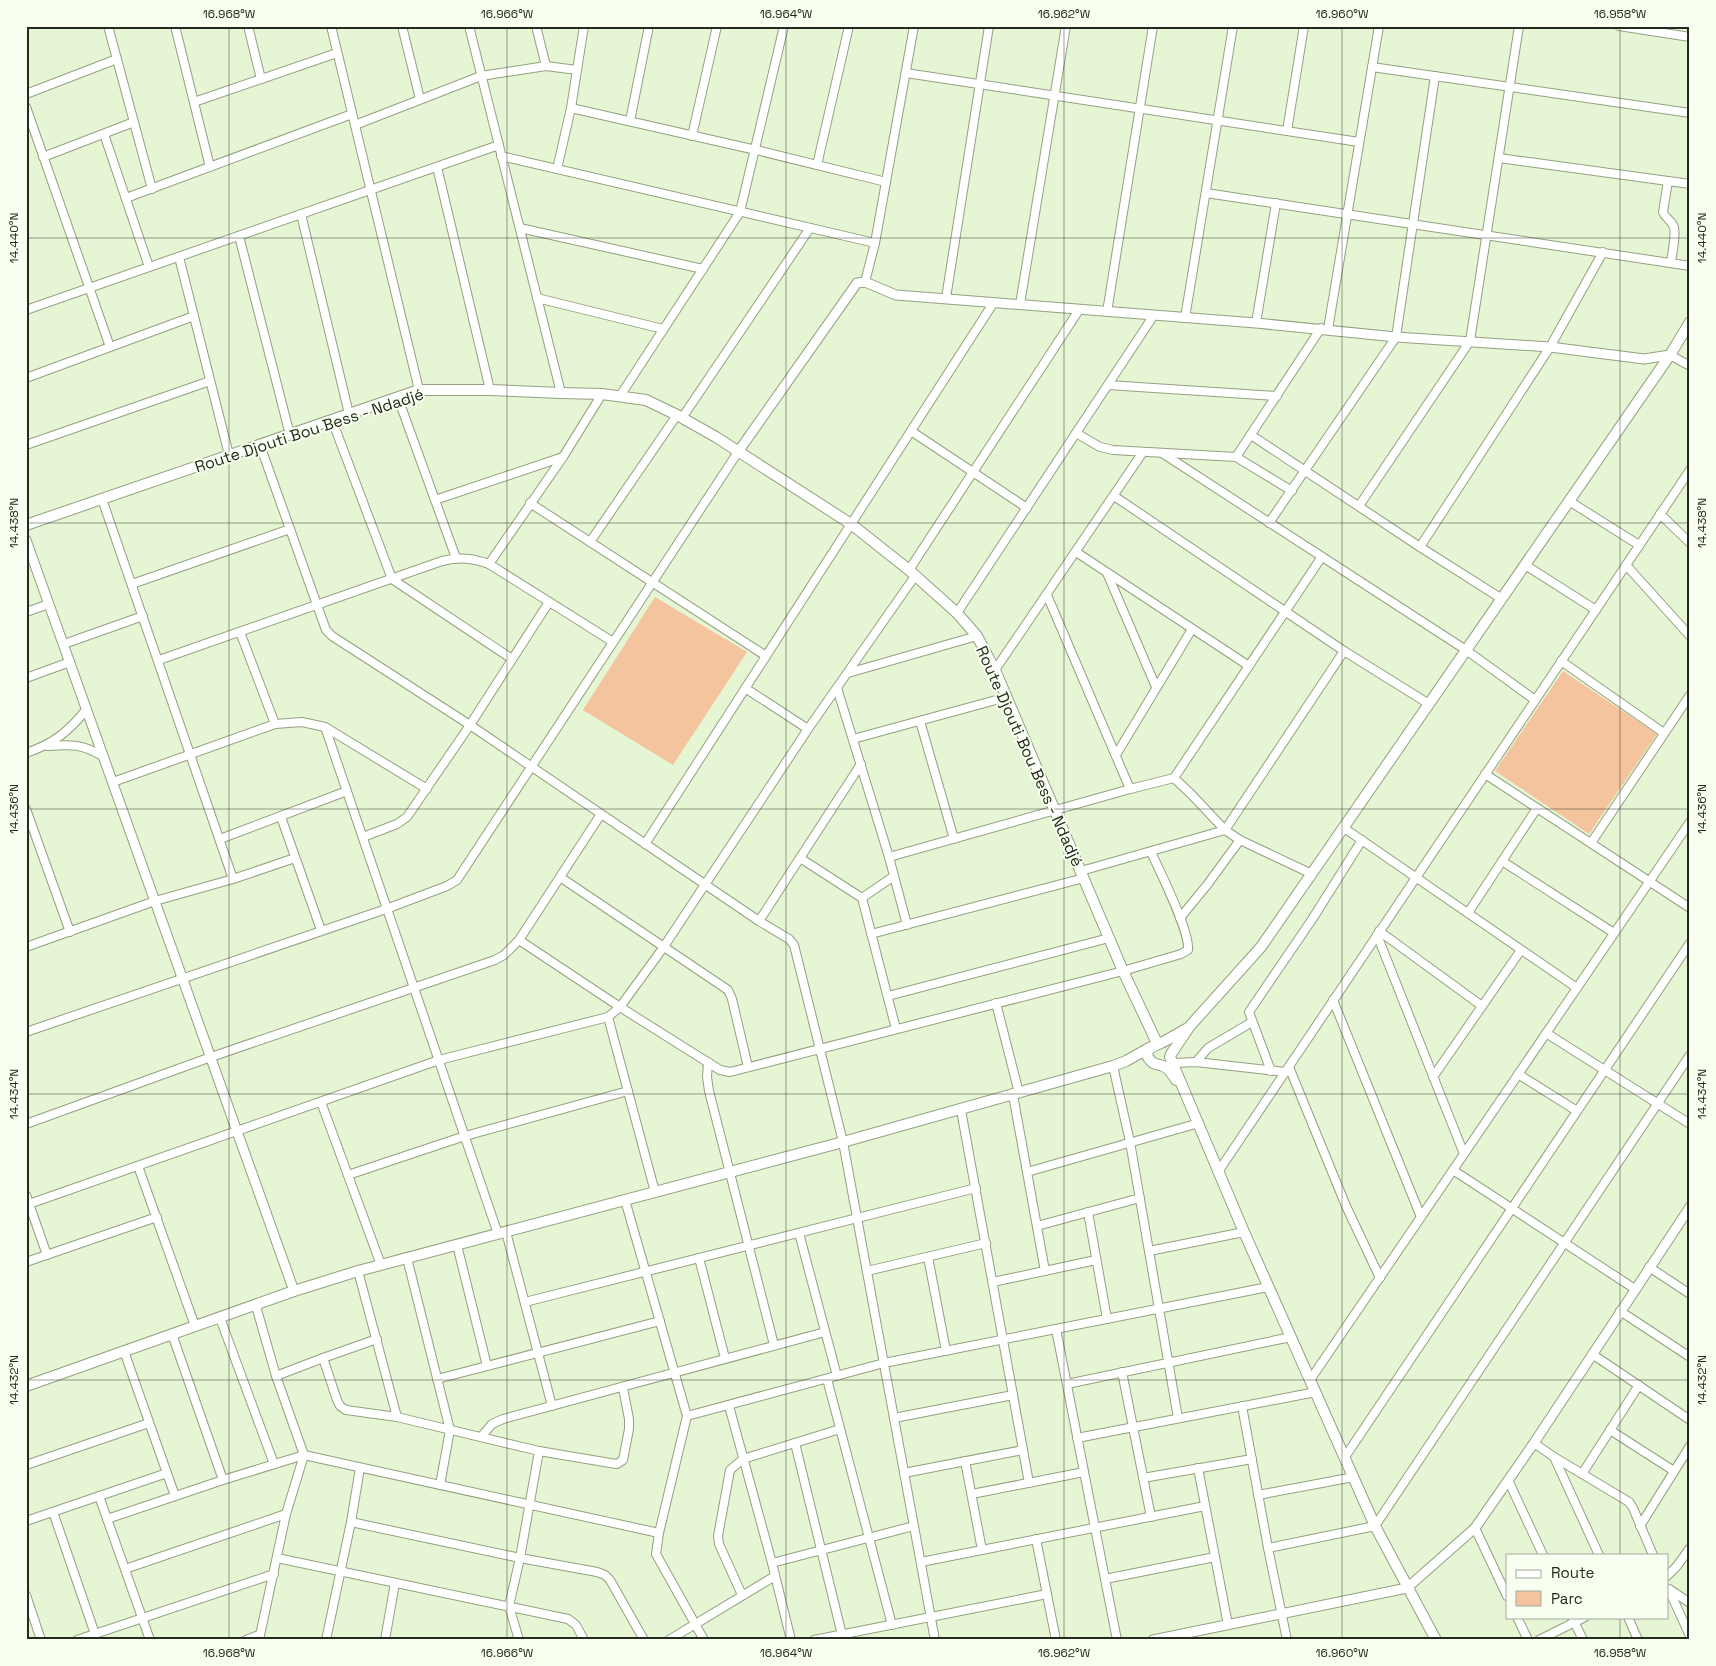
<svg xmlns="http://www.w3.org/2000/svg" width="1716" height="1666" font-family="'Space Grotesk',sans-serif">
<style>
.green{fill:#f4c49e}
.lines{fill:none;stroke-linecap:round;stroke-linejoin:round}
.minor-casing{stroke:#93a181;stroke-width:10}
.tertiary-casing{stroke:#93a181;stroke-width:11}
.secondary-casing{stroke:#93a181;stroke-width:12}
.minor{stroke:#fff;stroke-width:8}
.tertiary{stroke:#fff;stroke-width:9}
.secondary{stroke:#fff;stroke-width:10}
.ticks{fill:none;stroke:#242a1d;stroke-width:1;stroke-opacity:0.45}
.labels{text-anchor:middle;stroke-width:4;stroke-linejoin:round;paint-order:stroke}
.street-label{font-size:16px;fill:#242a1d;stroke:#f8fff1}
.neatline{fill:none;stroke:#242a1d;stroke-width:2}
.ticks-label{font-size:12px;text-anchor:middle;fill:#242a1d}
</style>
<rect width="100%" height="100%" fill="#e6f5d3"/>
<g class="green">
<path d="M 655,597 L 747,652 L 673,765 L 583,710 Z"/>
<path d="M 1563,671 L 1657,734 L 1589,834 L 1495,771 Z"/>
</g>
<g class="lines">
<g class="minor-casing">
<g id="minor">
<path d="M 108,26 L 152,189"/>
<path d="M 175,26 L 210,167"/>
<path d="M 248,26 L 261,79"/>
<path d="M 331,26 L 419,390"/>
<path d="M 402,26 L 420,99"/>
<path d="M 469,26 L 561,393"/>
<path d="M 536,26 L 546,66"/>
<path d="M 1619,26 L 1690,37"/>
<path d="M 1372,67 L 1690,113"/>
<path d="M 906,73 L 1359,142"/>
<path d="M 26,94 L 117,59"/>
<path d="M 194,102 L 337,53"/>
<path d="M 26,107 L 110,347"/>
<path d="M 571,108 L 756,150 L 886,182"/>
<path d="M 630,121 L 649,26"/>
<path d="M 355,125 L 481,76 L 546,66 L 577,70"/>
<path d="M 1287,131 L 1304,26"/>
<path d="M 104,134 L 149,267"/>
<path d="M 692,136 L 717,26"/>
<path d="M 501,156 L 875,243"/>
<path d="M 43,157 L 134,122"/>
<path d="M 1499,158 L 1690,184"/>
<path d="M 817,165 L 849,26"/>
<path d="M 437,167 L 490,390"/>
<path d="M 557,169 L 571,108 L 584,26"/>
<path d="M 1668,181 L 1663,212 C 1665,218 1670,219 1673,225 C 1677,231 1672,254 1671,262"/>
<path d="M 1206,193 L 1690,266"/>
<path d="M 126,198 L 352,114"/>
<path d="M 301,214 L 349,414"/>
<path d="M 520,228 L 703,269"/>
<path d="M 239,236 L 290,435"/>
<path d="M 179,257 L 229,455"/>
<path d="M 865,282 L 875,243 L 914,26"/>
<path d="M 537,298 L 663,329"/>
<path d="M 946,298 L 989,26"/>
<path d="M 1020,304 L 1066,26"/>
<path d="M 26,310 L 499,145"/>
<path d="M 1107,312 L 1153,26"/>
<path d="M 1185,318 L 1233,26"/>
<path d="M 1256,323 L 1276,203"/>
<path d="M 1328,329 L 1379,26"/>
<path d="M 1670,355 L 1690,366"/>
<path d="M 26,378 L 194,316"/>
<path d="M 1108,385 L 1277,396"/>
<path d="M 620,396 L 740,212 L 784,26"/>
<path d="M 398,398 L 456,558"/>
<path d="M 682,418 L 810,228"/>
<path d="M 332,420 L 392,579 L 512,659"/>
<path d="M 911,431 L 1027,508"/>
<path d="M 1076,433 L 1100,447 L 1113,450 L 1236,457 L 1292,491"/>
<path d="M 1251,435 L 1420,547 L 1502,599"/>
<path d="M 26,445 L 210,381"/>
<path d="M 260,445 L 326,630 L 332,636 L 470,725 L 759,921 L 789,939 L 794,945 L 843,1142 L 935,1640"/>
<path d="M 1162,453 L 1466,650 L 1535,700"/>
<path d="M 1236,457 L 1321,328"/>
<path d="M 1114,496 L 1344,651 L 1429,704"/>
<path d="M 102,499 L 233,879"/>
<path d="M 435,500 L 563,457"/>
<path d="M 1569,501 L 1639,545"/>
<path d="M 530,503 L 766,656"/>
<path d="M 1359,506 L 1470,341 L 1519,26"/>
<path d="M 1660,514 L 1690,543"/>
<path d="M 1269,523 L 1396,337 L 1435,76"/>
<path d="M 590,542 L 677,415"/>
<path d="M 1420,547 L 1550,347 L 1603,252"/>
<path d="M 1076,552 L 1249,666"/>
<path d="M 489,564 L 563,457 L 602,394"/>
<path d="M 1525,565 L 1596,610"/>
<path d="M 1626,565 L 1690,636"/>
<path d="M 909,570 L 1079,310"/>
<path d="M 1107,573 L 1156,687"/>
<path d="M 132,584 L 290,529"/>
<path d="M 1047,595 L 1130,789"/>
<path d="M 26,612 L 49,604"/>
<path d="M 957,613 L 1154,315"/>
<path d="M 240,632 L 275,724"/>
<path d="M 64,644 L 143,616"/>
<path d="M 159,660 L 442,561 C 460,557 472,558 489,564 L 613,642"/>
<path d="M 1561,661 L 1664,733"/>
<path d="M 995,670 L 1143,452"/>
<path d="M 848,673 L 977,636"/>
<path d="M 26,678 L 70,662"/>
<path d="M 745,688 L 808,729"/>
<path d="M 837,688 L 889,857 L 907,925"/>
<path d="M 920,721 L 954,839"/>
<path d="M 325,727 C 383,896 441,1065 498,1234"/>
<path d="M 853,739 L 1007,697"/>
<path d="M 48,746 C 71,744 83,744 104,757"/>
<path d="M 26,753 C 53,744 68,732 86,710"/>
<path d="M 1116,755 L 1192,629"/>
<path d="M 1485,774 L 1690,908"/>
<path d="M 1174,778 L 1191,794 L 1225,830 L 1240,840 L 1312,874"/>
<path d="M 113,782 L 275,724 L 302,722 L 325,727 L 427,789"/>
<path d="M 26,809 L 70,932"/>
<path d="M 281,817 L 321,930"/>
<path d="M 1344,828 L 1577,988"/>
<path d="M 363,837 L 397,824 L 407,817 L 470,725 L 549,602"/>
<path d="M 220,839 L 347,791"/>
<path d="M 1591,843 L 1690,695"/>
<path d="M 645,844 L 994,302"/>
<path d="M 889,857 L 1130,789 L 1174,778 L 1321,558"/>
<path d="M 800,858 L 862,898 L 896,1029"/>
<path d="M 1502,861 L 1614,933"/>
<path d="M 1081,871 L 1225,830 L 1344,651"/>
<path d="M 560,877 L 728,990 L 732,999 L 748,1067"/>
<path d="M 862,898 L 894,876"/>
<path d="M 1468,913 L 1537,808"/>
<path d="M 1180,918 L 1207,885 L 1240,840"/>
<path d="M 759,921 L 861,764"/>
<path d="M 1379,931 L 1482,1006"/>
<path d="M 871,934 L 1084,878"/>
<path d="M 1377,935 L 1464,1154"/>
<path d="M 519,940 L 620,1007 L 720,1070 L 730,1072 L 1123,971 L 1181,954 L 1188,950 C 1190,931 1160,872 1151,852"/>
<path d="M 26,947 L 155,901 L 233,879 L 295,858"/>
<path d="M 888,996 L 1109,938"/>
<path d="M 1333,1000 L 1421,1217"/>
<path d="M 996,1003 L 1019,1093"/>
<path d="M 608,1017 L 655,1192"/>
<path d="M 26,1032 L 386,909 L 447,886 L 457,880 L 738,452"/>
<path d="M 1546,1033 L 1690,1124"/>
<path d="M 708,1062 L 707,1077 L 709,1091 L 774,1345"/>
<path d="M 1196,1062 L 1208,1048 L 1252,1022"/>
<path d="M 1173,1063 L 1196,1062 L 1285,1072"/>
<path d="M 1113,1066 L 1130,1142 L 1178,1418"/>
<path d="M 1289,1067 L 1346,1206 L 1380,1278"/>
<path d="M 1271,1071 L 1249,1012 L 1313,918 L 1362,840"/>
<path d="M 1518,1074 L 1577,1111"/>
<path d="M 1433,1077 L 1521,950"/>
<path d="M 1013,1095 L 1045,1271"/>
<path d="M 321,1102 L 381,1265"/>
<path d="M 961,1110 L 1029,1483"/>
<path d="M 26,1124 L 211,1057 L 495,960 L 504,955 L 519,940 L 601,814"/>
<path d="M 138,1166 L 195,1326"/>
<path d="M 1453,1170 L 1635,1289"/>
<path d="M 1027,1172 L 1199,1123"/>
<path d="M 1218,1172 L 1690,470"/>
<path d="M 348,1175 L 465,1136 L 628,1091"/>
<path d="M 26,1195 L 47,1255"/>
<path d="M 625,1200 L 687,1416 L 659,1533 L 656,1554 L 704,1640"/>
<path d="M 29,1204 L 439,1060 L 608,1017 L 620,1007 L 663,948 L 808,729 L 915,576"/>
<path d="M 1088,1212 L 1107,1319"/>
<path d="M 1037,1226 L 1140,1198"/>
<path d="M 506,1232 L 552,1406"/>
<path d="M 799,1233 L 837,1376"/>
<path d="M 457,1245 L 487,1366"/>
<path d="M 1149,1251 L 1244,1232"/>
<path d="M 928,1257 L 946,1351"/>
<path d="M 407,1258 L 450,1430 L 440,1485"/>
<path d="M 699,1258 L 725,1358"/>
<path d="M 26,1262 L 157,1217"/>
<path d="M 1649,1267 L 1690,1294"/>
<path d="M 358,1271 L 397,1417"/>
<path d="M 867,1271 L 986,1243"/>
<path d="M 993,1282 L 1096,1260"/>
<path d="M 525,1302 L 976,1188"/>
<path d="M 256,1306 L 276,1376 L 304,1455 L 286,1514 L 259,1640"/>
<path d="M 1620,1311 L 1690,1357"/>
<path d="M 220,1318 L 274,1464"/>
<path d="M 1056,1329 L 1117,1640"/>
<path d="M 172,1334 L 223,1480"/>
<path d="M 124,1351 L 175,1496"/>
<path d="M 1592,1354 L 1690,1420"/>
<path d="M 323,1358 L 337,1400 L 340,1406 L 346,1410 L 397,1417 L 539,1451 L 610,1463 L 617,1464 L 623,1460 L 629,1429 L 629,1419 L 623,1388"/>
<path d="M 1122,1372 L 1151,1517"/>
<path d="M 276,1376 L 323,1358 L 377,1339"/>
<path d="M 437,1379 L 660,1321"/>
<path d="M 827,1379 L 892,1625"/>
<path d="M 1310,1380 L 1690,822"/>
<path d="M 1067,1384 L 1291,1337"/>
<path d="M 729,1406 L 772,1563 L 791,1640"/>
<path d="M 1242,1406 L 1268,1548 L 1287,1640"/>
<path d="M 687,1416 L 884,1363 L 1268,1287"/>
<path d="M 894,1418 L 1013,1395"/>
<path d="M 1610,1430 L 1674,1471"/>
<path d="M 481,1437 L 492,1424 L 503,1419 L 825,1332"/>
<path d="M 1077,1438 L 1316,1392"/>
<path d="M 795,1443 L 842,1635"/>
<path d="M 1534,1443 L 1554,1457 L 1599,1555"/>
<path d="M 1345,1457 L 1690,943"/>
<path d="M 1554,1457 L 1629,1502 L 1633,1508 L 1653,1555"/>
<path d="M 965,1461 L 982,1550"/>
<path d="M 26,1465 L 149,1423"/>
<path d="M 1198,1468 L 1228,1625"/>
<path d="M 904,1473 L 1023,1450"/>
<path d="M 1582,1474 L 1639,1385"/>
<path d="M 1143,1478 L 1252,1459"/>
<path d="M 1508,1480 L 1543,1555"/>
<path d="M 972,1494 L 1084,1472"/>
<path d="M 1258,1495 L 1354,1477"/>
<path d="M 99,1496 L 150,1640"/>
<path d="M 53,1512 L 95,1634"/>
<path d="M 107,1519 L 223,1480 L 304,1455 L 659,1533"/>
<path d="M 26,1521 L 167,1473"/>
<path d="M 351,1522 L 520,1558 L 597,1572 L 605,1575 L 610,1580 L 644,1640"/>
<path d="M 1640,1526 L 1690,1446"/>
<path d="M 1475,1528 L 1507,1596"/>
<path d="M 1036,1539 L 1056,1640"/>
<path d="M 1268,1548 L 1375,1526 L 1690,1055"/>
<path d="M 277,1558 L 568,1619 L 576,1625 L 584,1640"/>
<path d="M 921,1562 L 1205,1506"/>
<path d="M 772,1563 L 914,1526"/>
<path d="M 125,1569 L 286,1514"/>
<path d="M 1667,1576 L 1677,1566 L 1690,1548"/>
<path d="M 1105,1579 L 1215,1557"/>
<path d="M 1669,1589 L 1690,1603"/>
<path d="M 1669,1590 L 1690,1636"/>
<path d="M 26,1595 L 41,1640"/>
<path d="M 742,1595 L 719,1544 L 718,1536 L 730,1470 L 743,1459 L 840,1429"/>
<path d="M 1517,1617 L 1528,1640"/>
<path d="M 1572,1617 L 1583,1640"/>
<path d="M 1628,1617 L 1638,1640"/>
<path d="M 77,1640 L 274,1574"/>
<path d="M 246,1640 L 259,1635"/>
<path d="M 326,1640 L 351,1522 L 360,1468"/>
<path d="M 385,1640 L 395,1583"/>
<path d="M 519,1640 L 509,1606 L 520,1558 L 539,1451"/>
<path d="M 669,1640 L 775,1576"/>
<path d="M 814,1640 L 1047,1594"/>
<path d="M 1539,1640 L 1585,1617"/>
</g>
</g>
<g class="tertiary-casing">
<g id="tertiary">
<path d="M 738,452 L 857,283 L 865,282 L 896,295 L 1256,323 L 1396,337 L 1550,347 L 1644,359 L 1670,355"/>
<path d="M 26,540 L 294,1291"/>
<path d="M 1153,1640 L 1407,1588 L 1475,1528 L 1534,1443 L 1690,1207"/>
</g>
</g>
<g class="secondary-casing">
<g id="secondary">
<path d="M 26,525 L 419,390 L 490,390 L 561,393 L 602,394 L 646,400 L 677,415 L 716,437 L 851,524 L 909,570 L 957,613 L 977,636 L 995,670 L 1123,971 L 1157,1043"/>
<path d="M 1171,1054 L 1190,1026 L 1261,947 L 1670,355 L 1690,322"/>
<path d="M 1170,1057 L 1244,1232 L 1375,1526 L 1436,1640"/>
<path d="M 1176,1080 C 1173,1075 1168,1068 1163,1066 C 1159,1064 1155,1065 1152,1062 C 1138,1049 1158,1045 1165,1041 C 1172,1037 1179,1033 1186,1029"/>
<path d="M 26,1386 L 294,1291 L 358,1271 L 843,1142 L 1113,1066 L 1126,1061 L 1151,1047"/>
</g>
</g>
<use href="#minor" class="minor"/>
<use href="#tertiary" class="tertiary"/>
<use href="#secondary" class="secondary"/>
</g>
<path class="ticks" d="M 229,26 L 229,1640M 507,26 L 507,1640M 786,26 L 786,1640M 1064,26 L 1064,1640M 1342,26 L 1342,1640M 1620,26 L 1620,1555M 26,238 L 1690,238M 26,523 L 1690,523M 26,809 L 1690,809M 26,1094 L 1690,1094M 26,1380 L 1690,1380M 1620,1617 L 1620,1640"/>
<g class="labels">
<g class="street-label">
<text transform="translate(309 430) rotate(-18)" y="6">Route Djouti Bou Bess - Ndadjé</text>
<text transform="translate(1030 756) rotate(66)" y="6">Route Djouti Bou Bess - Ndadjé</text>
</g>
</g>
<rect width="1716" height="1666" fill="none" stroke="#f8fff1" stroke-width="55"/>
<rect x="1506" y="1554" width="162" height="65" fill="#f8fff1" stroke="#a3aa9c"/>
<rect x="1516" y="1570" width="25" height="8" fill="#ffffff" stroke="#a3aa9c"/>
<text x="1551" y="1578" font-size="15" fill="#242a1d">Route</text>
<rect x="1516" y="1591" width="25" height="15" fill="#f4c49e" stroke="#a3aa9c"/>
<text x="1551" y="1604" font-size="15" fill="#242a1d">Parc</text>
<rect x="28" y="28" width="1660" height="1610" class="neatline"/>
<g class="ticks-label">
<text x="229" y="18">16.968°W</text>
<text x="507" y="18">16.966°W</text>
<text x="786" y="18">16.964°W</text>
<text x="1064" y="18">16.962°W</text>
<text x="1342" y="18">16.960°W</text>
<text x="1620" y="18">16.958°W</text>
<text transform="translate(14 238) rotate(-90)" y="4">14.440°N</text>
<text transform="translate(1702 238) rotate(-90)" y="4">14.440°N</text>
<text transform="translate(14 523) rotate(-90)" y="4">14.438°N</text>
<text transform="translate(1702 523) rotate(-90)" y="4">14.438°N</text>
<text transform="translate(14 809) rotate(-90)" y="4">14.436°N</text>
<text transform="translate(1702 809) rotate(-90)" y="4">14.436°N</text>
<text transform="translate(14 1094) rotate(-90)" y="4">14.434°N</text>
<text transform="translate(1702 1094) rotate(-90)" y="4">14.434°N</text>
<text transform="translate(14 1380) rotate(-90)" y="4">14.432°N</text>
<text transform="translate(1702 1380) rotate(-90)" y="4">14.432°N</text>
<text x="229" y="1657">16.968°W</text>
<text x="507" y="1657">16.966°W</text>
<text x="786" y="1657">16.964°W</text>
<text x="1064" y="1657">16.962°W</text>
<text x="1342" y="1657">16.960°W</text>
<text x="1620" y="1657">16.958°W</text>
</g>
</svg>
